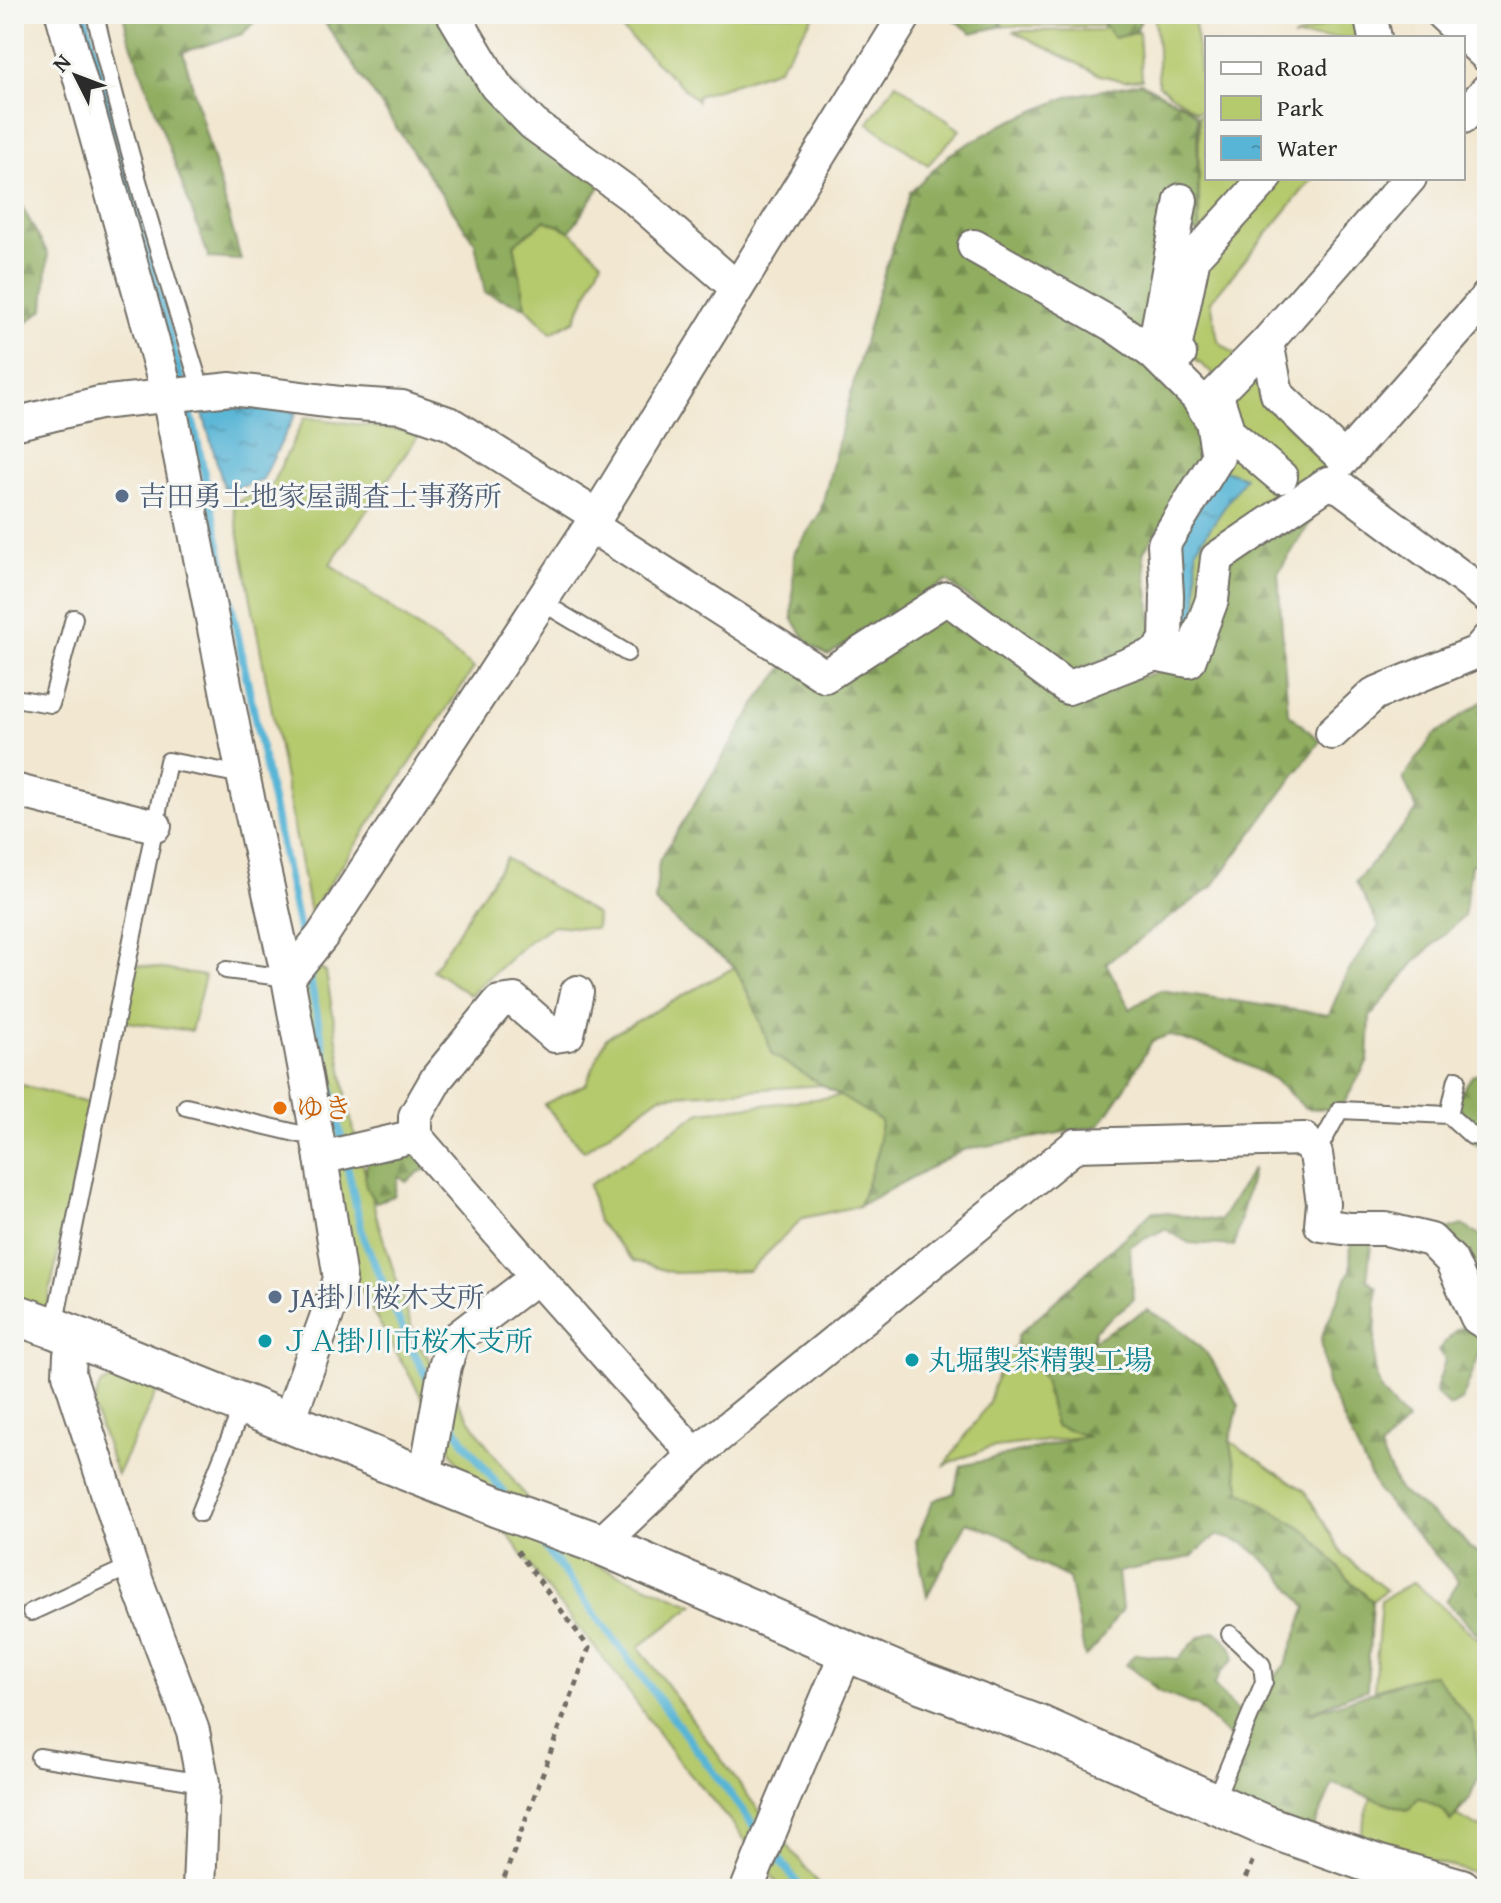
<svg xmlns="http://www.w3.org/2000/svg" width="1501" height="1903" font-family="'Gentium Book Plus','Noto Serif JP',serif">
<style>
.green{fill:#b5c96d;stroke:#707a4c;stroke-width:2}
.forest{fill:url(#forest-firs);stroke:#5e6c46;stroke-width:2}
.water{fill:url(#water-ripples);stroke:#427080;stroke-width:2}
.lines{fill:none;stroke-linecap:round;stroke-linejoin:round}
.stream{stroke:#58b5d6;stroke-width:8}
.service-casing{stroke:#716d65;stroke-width:20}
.minor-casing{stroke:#716d65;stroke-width:36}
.tertiary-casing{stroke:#716d65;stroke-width:44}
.path{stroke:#716d65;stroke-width:5;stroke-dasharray:6 6;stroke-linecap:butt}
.service{stroke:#fff;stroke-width:16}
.minor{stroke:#fff;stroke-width:32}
.tertiary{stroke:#fff;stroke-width:40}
.service-dot{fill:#5c6f8a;stroke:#f6f6f2;stroke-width:3}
.food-dot{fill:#e8710a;stroke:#f6f6f2;stroke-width:3}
.culture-dot{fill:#0f9aa8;stroke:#f6f6f2;stroke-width:3}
.labels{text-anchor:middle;stroke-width:6;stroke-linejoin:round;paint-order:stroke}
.service-label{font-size:28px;fill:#4e5e75;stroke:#f6f6f2;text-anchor:start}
.food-label{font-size:28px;fill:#c56008;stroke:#f6f6f2;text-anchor:start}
.culture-label{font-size:28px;fill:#0d838f;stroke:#f6f6f2;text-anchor:start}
</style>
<defs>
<pattern id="forest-firs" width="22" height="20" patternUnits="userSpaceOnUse" patternTransform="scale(2)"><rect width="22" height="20" fill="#90ad60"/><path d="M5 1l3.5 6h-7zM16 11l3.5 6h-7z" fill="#768d4f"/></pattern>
<pattern id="water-ripples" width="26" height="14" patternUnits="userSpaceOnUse" patternTransform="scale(2)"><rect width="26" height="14" fill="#58b5d6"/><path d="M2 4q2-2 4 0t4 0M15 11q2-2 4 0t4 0" fill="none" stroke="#4993ae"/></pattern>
</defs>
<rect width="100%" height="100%" fill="#f6f6f2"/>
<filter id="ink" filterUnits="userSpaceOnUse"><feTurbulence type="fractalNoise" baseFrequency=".0125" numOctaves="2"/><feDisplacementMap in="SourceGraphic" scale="16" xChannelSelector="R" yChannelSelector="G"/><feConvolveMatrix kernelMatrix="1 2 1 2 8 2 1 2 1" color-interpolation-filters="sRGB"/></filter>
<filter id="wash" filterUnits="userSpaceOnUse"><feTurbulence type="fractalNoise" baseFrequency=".006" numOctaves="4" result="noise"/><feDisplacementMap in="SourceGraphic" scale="32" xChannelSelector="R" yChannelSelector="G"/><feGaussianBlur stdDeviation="1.8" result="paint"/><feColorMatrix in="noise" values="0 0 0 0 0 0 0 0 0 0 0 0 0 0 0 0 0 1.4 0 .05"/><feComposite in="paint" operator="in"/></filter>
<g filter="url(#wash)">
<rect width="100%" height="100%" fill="#f2e7d0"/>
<g class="green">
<path d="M 615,14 L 815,14 L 778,69 L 697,96 L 697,101 L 612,20 Z"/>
<path d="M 995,14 L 1104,14 L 1105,26 L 1114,38 L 1139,32 L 1142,79 L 1124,81 L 1100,75 L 1013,31 L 1102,30 L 1104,26 L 1003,26 Z"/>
<path d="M 1154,14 L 1194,14 L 1200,73 L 1207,71 L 1207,107 L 1197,112 L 1158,85 L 1158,48 Z"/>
<path d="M 1337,14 L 1355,14 L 1358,38 L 1293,38 L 1338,20 Z"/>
<path d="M 896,83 L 960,130 L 928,165 L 868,123 Z"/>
<path d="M 1207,111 L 1207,178 L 1247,178 L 1199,234 L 1199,115 Z"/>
<path d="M 1270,178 L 1313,178 L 1211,301 L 1218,341 L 1258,373 L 1274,409 L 1330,471 L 1186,656 L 1155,654 L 1216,376 L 1183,350 L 1203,256 Z"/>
<path d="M 546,220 L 570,231 L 602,261 L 575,320 L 551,333 L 526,307 L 514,244 Z"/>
<path d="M 305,417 L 420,433 L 330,564 L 474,668 L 310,913 L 233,504 L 272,484 Z"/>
<path d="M 506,858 L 597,915 L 596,929 L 553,925 L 528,942 L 470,995 L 433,970 Z"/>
<path d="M 127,963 L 205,976 L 191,1031 L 114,1020 Z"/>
<path d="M 312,964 L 326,972 L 349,1112 L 379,1225 L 415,1338 L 489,1448 L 568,1553 L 694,1605 L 639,1647 L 754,1804 L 823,1889 L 782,1889 L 732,1823 L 677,1759 L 610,1666 L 546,1588 L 461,1469 L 410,1376 L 356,1283 L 302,1031 L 301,989 Z"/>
<path d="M 735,967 L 754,1006 L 773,1055 L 822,1085 L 661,1096 L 584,1151 L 544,1104 L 586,1084 L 606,1038 Z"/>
<path d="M 19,1084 L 91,1104 L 46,1309 L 14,1298 L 14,1104 Z"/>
<path d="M 841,1096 L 882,1121 L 877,1155 L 859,1206 L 803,1218 L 749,1271 L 674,1273 L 634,1261 L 598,1222 L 589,1185 L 701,1112 Z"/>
<path d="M 1016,1345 L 1044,1379 L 1055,1426 L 1089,1436 L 988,1448 L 945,1465 L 988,1404 L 1001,1364 Z"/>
<path d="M 123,1374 L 157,1391 L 117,1475 L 93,1407 L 100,1385 Z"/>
<path d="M 1230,1441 L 1305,1491 L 1344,1556 L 1386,1590 L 1372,1601 L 1348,1579 L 1310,1534 L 1241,1491 Z"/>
<path d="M 1414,1582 L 1487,1647 L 1487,1769 L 1479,1766 L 1473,1724 L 1434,1674 L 1402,1681 L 1374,1690 L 1381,1600 Z"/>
<path d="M 1371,1797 L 1407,1810 L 1419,1797 L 1443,1810 L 1450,1821 L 1456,1815 L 1487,1831 L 1487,1877 L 1359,1840 Z"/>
</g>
<g class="forest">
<path d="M 123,14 L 263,14 L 242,34 L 183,52 L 241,260 L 209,258 L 128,35 Z"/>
<path d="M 319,14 L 458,14 L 457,26 L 605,179 L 570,231 L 545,220 L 514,244 L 526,307 L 485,293 L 475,243 Z"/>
<path d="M 946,14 L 995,14 L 1003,26 L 972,33 Z"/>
<path d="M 1104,14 L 1144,14 L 1135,33 L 1114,38 L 1105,26 Z"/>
<path d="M 1141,83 L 1186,106 L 1197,116 L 1199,234 L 1178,220 L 1156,335 L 1216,446 L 1143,552 L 1155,644 L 1065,674 L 947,581 L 828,655 L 808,643 L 792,618 L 794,553 L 820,513 L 872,312 L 910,192 L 950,154 L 1002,125 L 1070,96 Z"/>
<path d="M 14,192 L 48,254 L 44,309 L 14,332 Z"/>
<path d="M 1334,485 L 1278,573 L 1288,713 L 1320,741 L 1212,887 L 1106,963 L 1130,1009 L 1160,990 L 1329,1015 L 1346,975 L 1379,926 L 1356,882 L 1417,810 L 1403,778 L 1434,735 L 1487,698 L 1487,860 L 1471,865 L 1464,916 L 1415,962 L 1370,1017 L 1368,1061 L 1340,1110 L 1305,1108 L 1274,1079 L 1219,1051 L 1169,1035 L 1152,1041 L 1125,1088 L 1099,1126 L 963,1150 L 859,1206 L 877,1155 L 881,1121 L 773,1055 L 754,1006 L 735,967 L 688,933 L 655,902 L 659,861 L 760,697 L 788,662 L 829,690 L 943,604 L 1068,698 L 1193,662 L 1216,564 Z"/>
<path d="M 1487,1069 L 1487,1152 L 1474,1142 L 1455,1101 L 1472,1076 Z"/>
<path d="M 408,1148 L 433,1168 L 421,1171 L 406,1182 L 399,1176 L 394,1196 L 376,1202 C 362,1187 364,1178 368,1159 L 375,1154 L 388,1163 L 402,1156 Z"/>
<path d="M 1253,1168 L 1234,1246 L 1189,1243 L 1165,1229 L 1130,1246 L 1133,1300 L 1095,1330 L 1092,1341 L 1147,1310 L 1178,1327 L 1207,1354 L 1239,1405 L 1230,1441 L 1241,1491 L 1310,1534 L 1348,1579 L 1372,1601 L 1367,1690 L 1346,1696 L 1307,1714 L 1411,1679 L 1434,1674 L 1473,1724 L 1480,1774 L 1469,1800 L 1451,1821 L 1443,1810 L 1419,1797 L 1408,1810 L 1333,1784 L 1310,1836 L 1216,1796 L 1243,1750 L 1197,1706 L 1157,1691 L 1147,1680 L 1126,1665 L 1135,1654 L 1178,1659 L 1198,1638 L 1215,1631 C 1225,1639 1234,1645 1234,1659 L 1221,1672 L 1214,1685 L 1241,1715 L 1285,1665 L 1307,1607 L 1277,1571 L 1244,1543 L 1216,1535 L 1191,1557 L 1118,1572 L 1122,1609 L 1096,1646 L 1085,1657 L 1069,1578 L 1031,1560 L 1011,1539 L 967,1522 L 927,1596 L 916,1541 L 933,1501 L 954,1492 L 961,1466 L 1087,1436 L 1055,1426 L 1044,1379 L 1016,1345 L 1018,1335 L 1153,1211 L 1220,1221 Z"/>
<path d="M 1462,1225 L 1487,1239 L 1487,1310 L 1444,1231 Z"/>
<path d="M 1372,1238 L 1367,1279 L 1377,1288 L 1374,1369 L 1382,1393 L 1407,1421 L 1380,1449 L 1399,1490 L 1460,1536 L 1469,1547 L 1487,1557 L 1487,1644 L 1446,1601 L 1459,1581 L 1378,1492 L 1327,1385 L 1321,1338 L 1350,1270 L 1351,1241 Z"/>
<path d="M 1474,1323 L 1486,1337 L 1462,1400 L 1450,1407 L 1435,1393 L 1445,1360 L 1438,1350 L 1456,1330 Z"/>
</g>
<g class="water">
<path d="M 201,407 L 297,411 L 262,481 L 225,491 Z"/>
<path d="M 1220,469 L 1245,477 L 1196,549 L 1198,619 L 1173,620 L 1174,544 Z"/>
</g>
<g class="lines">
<g class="stream">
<path d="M 84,14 L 184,388"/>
<path d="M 187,401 L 195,430 L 302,944"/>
<path d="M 308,969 L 343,1148"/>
<path d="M 346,1161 L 363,1237 L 410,1346 L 432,1386"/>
<path d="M 447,1412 L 462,1439 L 503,1492"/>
<path d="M 538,1538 L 760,1834"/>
<path d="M 771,1848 L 802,1889"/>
</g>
</g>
</g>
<g filter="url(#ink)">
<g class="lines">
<g class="service-casing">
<g id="service">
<path d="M 95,14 C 124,142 163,267 202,392"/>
<path d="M 540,601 L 627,653"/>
<path d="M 14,698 L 51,704 L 74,618"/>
<path d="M 226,970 L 288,978"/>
<path d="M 186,1107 L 317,1138"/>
<path d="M 1449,1115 L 1457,1079"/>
<path d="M 1316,1154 L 1340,1110 L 1449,1115 L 1472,1136 L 1487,1138"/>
<path d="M 54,1327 L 168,761 L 243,775"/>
<path d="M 200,1513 L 243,1405"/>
<path d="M 31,1612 L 131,1566"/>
<path d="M 39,1757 L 203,1783"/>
<path d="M 1214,1802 L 1264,1682 L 1262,1665 L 1230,1634"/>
</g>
</g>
<g class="minor-casing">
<g id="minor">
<path d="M 62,14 L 168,396 L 243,775 L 288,978 L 321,1158 L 340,1279 L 288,1423"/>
<path d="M 453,14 L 496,86 L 533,124 L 632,196 L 737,288"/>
<path d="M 1370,14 L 1375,38"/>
<path d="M 1442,14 L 1487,56"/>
<path d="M 1463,117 L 1487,90"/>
<path d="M 1410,178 L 1267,342 L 1277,394 L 1344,459 L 1487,297"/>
<path d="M 974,246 L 1113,325 L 1153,353"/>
<path d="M 1180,354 L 1175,349 L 1194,257 L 1266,178"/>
<path d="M 1216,394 L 1267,342"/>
<path d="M 1219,402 L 1229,433 L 1281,477"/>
<path d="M 14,424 L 99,403 L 231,389 L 341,403 L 402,407 L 451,424 L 597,516"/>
<path d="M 591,526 L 825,676 L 947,598 L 1068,688 L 1155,654 L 1166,641 L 1167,595 L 1164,544 L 1218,457 L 1212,421 L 1197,397 L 1153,353 L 1181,200"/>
<path d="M 1155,654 L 1189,661 L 1212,600 L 1217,558 L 1328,483 L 1342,488 L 1487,596"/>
<path d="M 1332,733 L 1374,694 L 1477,652 L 1487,640"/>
<path d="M 14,790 L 155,826"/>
<path d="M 288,978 L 322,936 L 597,516 L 906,14"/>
<path d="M 415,1136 L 415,1116 L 437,1078 L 499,1002 L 514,1000 L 555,1036 L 568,1034 L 577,992"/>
<path d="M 321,1158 L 415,1136 L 537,1277 L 695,1455"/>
<path d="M 76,1337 L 70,1355 L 69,1374 L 131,1566 L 193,1731 L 203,1783 L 199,1889"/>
<path d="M 425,1477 L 445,1366 L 453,1341 L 537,1277"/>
<path d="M 600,1544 L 695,1455 L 1076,1145 L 1304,1139 L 1316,1154 L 1323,1203 L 1321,1225 L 1350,1229 L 1386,1229 L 1431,1240 L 1451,1260 L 1477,1318 L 1487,1324"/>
<path d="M 747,1889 L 780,1808 L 847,1651"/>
</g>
</g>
<g class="tertiary-casing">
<path id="tertiary" d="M 14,1314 L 54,1328 L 498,1507 L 600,1544 L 847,1651 L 920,1682 L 1042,1727 L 1266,1826 L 1380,1866 L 1461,1889"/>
</g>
<g class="path">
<path d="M 500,1889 L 589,1648 L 516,1549"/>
<path d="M 1241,1889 L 1254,1857"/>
</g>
<use href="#service" class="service"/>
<use href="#minor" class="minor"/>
<use href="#tertiary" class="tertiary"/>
</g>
</g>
<g class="service-dot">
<circle cx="122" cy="496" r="8"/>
<circle cx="275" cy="1297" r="8"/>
</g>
<circle class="food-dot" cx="280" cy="1108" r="8"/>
<g class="culture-dot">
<circle cx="265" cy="1341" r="8"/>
<circle cx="912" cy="1360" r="8"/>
</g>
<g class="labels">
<g class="service-label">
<text x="138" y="506">吉田勇土地家屋調査士事務所</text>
<text x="291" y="1307">JA掛川桜木支所</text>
</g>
<g class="food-label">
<text x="296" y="1118">ゆき</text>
</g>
<g class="culture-label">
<text x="281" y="1351">ＪＡ掛川市桜木支所</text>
<text x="928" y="1370">丸堀製茶精製工場</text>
</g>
</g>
<rect width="1501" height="1903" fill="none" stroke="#f6f6f2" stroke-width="48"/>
<rect x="1205" y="36" width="260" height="144" fill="#f6f6f2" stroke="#a5a5a2" stroke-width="2"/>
<rect x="1221" y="62" width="40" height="12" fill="#ffffff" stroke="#a5a5a2" stroke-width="2"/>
<text x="1277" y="76" font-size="24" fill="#2b2b2b">Road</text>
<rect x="1221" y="96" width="40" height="24" fill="#b5c96d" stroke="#a5a5a2" stroke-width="2"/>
<text x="1277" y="116" font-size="24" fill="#2b2b2b">Park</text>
<rect x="1221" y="136" width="40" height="24" fill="url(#water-ripples)" stroke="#a5a5a2" stroke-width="2"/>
<text x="1277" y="156" font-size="24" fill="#2b2b2b">Water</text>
<g transform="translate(76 76) rotate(312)" stroke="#f6f6f2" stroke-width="6" paint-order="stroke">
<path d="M0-6L14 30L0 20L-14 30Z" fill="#2b2b2b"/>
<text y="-12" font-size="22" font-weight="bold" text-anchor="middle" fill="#2b2b2b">N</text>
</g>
</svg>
